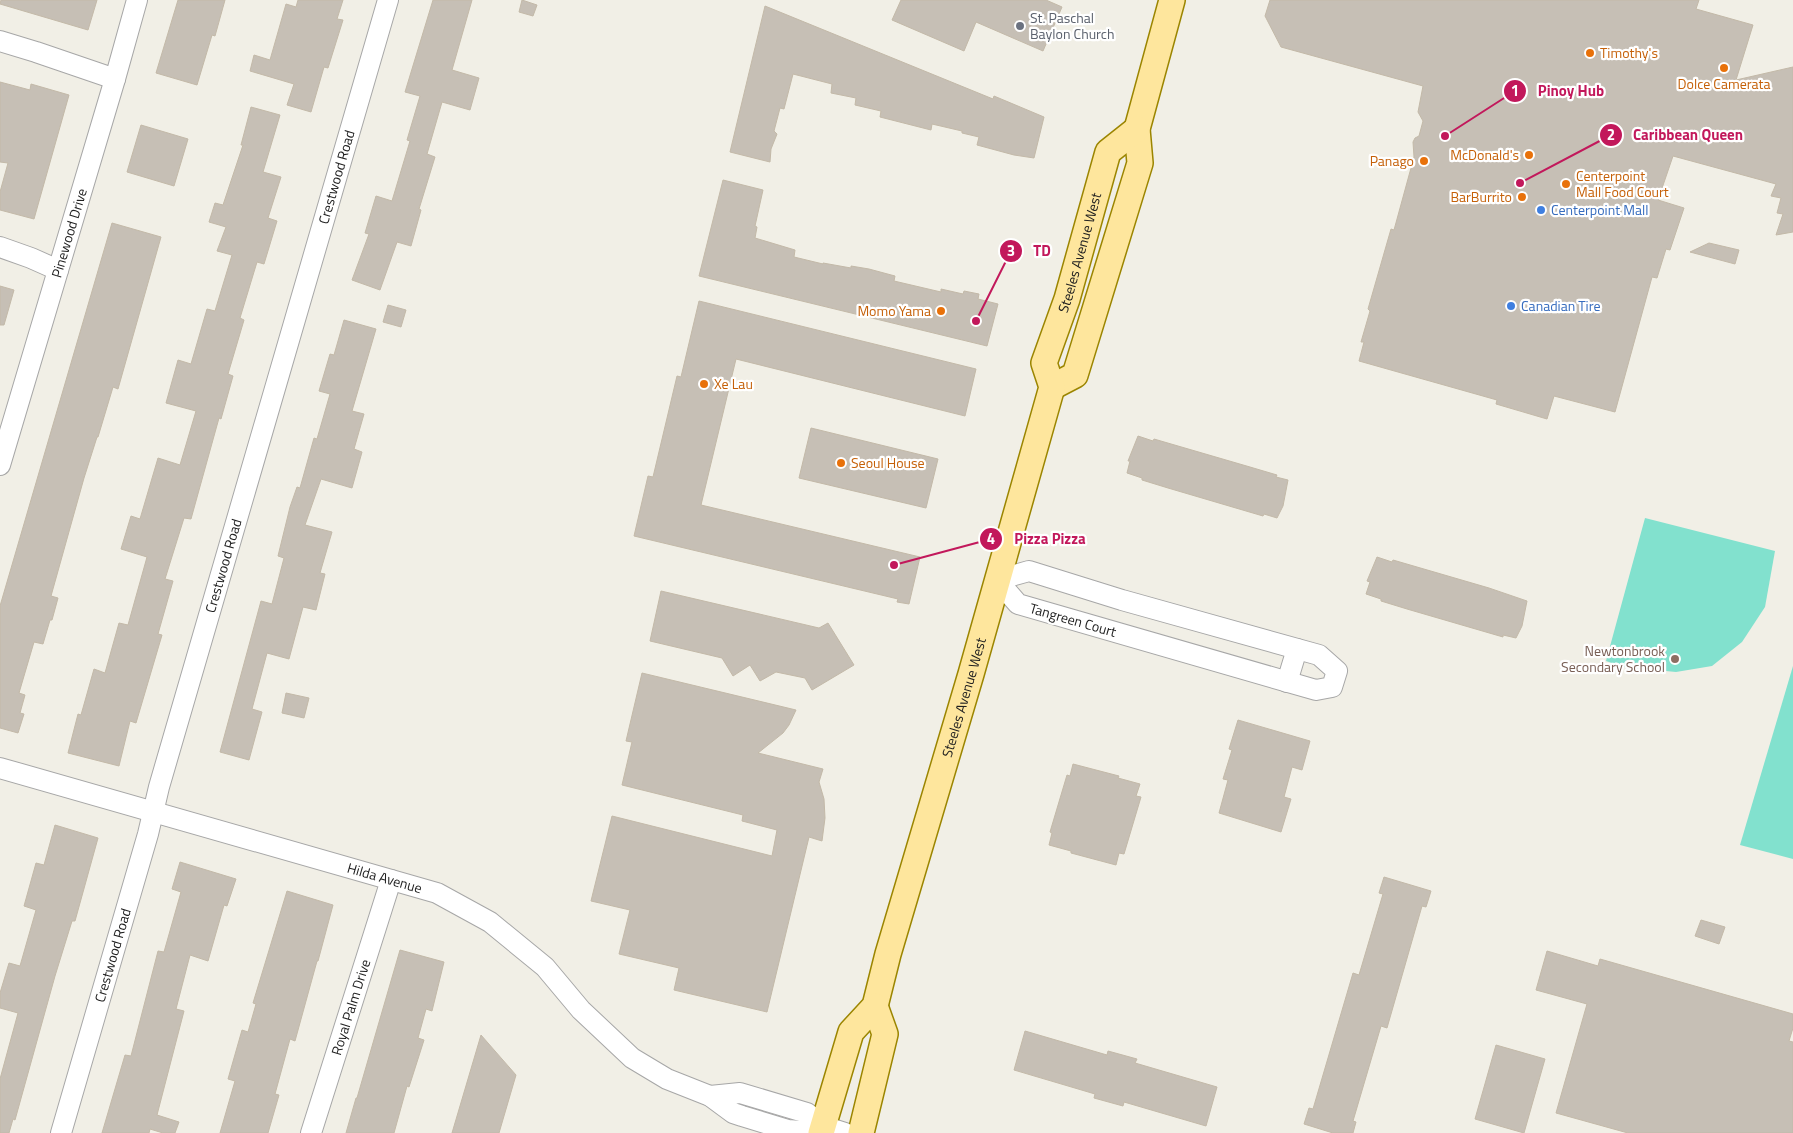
<svg xmlns="http://www.w3.org/2000/svg" width="1793" height="1133" font-family="'Titillium Web',sans-serif">
<style>
.pitch{fill:#82e1ce}
.building{fill:#c6bfb5;stroke:#c3b9a8}
.lines{fill:none;stroke-linecap:round;stroke-linejoin:round}
.minor-casing{stroke:#a7a7a7;stroke-width:22}
.major-casing{stroke:#9b8500;stroke-width:28}
.minor{stroke:#fff;stroke-width:20}
.major{stroke:#fee69d;stroke-width:25}
.worship-dot{fill:#6b7280;stroke:#fff;stroke-width:2}
.food-dot{fill:#e8710a;stroke:#fff;stroke-width:2}
.shop-dot{fill:#3f7fe0;stroke:#fff;stroke-width:2}
.education-dot{fill:#8d6e63;stroke:#fff;stroke-width:2}
.labels{text-anchor:middle;stroke-width:4.5;stroke-linejoin:round;paint-order:stroke}
.worship-label{font-size:14px;fill:#5b616d;stroke:#fff;text-anchor:start}
.food-label{font-size:14px;fill:#c56008;stroke:#fff;text-anchor:start}
.street-label{font-size:14px;fill:#202020;stroke:#fff}
.shop-label{font-size:14px;fill:#366cbe;stroke:#fff;text-anchor:start}
.education-label{font-size:14px;fill:#785e54;stroke:#fff;text-anchor:end}
.leader{fill:none;stroke:#c2185b;stroke-width:2}
.callout-dot{fill:#c2185b;stroke:#fff;stroke-width:2}
.mark-label{font-size:15px;text-anchor:middle;font-weight:bold;fill:#fff}
.callout-label{font-size:15px;text-anchor:middle;font-weight:bold;fill:#c2185b;stroke:#fff;stroke-width:4.5;stroke-linejoin:round;paint-order:stroke}
</style>
<rect width="100%" height="100%" fill="#f1efe6"/>
<g class="pitch">
<path d="M 1645,518 L 1775,551 L 1765,607 L 1742,642 L 1712,666 L 1676,672 L 1624,667 L 1606,661 Z"/>
<path d="M 1793,666 L 1793,859 L 1740,845 Z"/>
</g>
<g class="building">
<path d="M 1,0 L 97,0 L 88,30 L 0,4 Z"/>
<path d="M 178,0 L 225,0 L 215,36 L 212,35 L 197,85 L 156,73 Z"/>
<path d="M 298,0 L 343,0 L 337,19 L 343,20 L 328,68 L 324,67 L 311,112 L 287,105 L 294,84 L 250,71 L 254,55 L 270,60 L 286,4 L 296,7 Z"/>
<path d="M 433,0 L 472,0 L 452,70 L 479,78 L 470,110 L 442,102 L 427,154 L 435,157 L 419,209 L 421,210 L 411,246 L 397,242 L 380,290 L 352,280 L 369,234 L 365,233 L 376,196 L 392,201 L 410,141 L 407,140 L 420,96 L 405,92 Z"/>
<path d="M 522,0 L 537,5 L 533,16 L 519,12 Z"/>
<path d="M 901,0 L 1046,0 L 1062,7 L 1043,51 L 976,22 L 964,51 L 892,20 Z"/>
<path d="M 1270,0 L 1699,0 L 1696,9 L 1753,25 L 1736,80 L 1793,67 L 1793,232 L 1776,235 L 1783,214 L 1777,213 L 1781,198 L 1771,196 L 1776,184 L 1673,156 L 1658,200 L 1684,208 L 1670,250 L 1666,249 L 1657,278 L 1652,277 L 1615,412 L 1554,396 L 1547,419 L 1496,404 L 1497,400 L 1359,361 L 1364,342 L 1361,342 L 1370,311 L 1368,309 L 1391,229 L 1394,230 L 1414,157 L 1413,142 L 1415,138 L 1419,136 L 1423,121 L 1418,112 L 1423,86 L 1281,47 L 1265,16 Z"/>
<path d="M 765,6 L 993,99 L 994,96 L 1044,117 L 1034,158 L 1014,155 L 977,145 L 979,137 L 962,133 L 962,131 L 932,124 L 931,130 L 880,117 L 881,111 L 855,105 L 856,98 L 831,93 L 832,84 L 793,74 L 784,109 L 780,108 L 774,131 L 777,134 L 771,149 L 770,162 L 730,152 Z"/>
<path d="M 0,82 L 30,90 L 31,84 L 69,95 L 34,219 L 0,210 L 0,192 L 8,163 L 0,162 Z"/>
<path d="M 251,107 L 280,115 L 263,172 L 281,177 L 268,218 L 277,221 L 264,264 L 257,262 L 240,318 L 244,320 L 228,374 L 233,376 L 221,419 L 219,418 L 191,519 L 184,518 L 165,579 L 173,581 L 158,634 L 162,635 L 136,723 L 130,721 L 119,766 L 68,753 L 78,714 L 81,715 L 94,669 L 105,673 L 119,623 L 128,625 L 147,557 L 121,549 L 131,516 L 140,519 L 158,458 L 180,465 L 196,411 L 166,403 L 178,360 L 191,364 L 207,309 L 215,311 L 232,255 L 217,251 L 226,227 L 209,222 L 215,203 L 223,205 L 243,145 L 241,145 Z"/>
<path d="M 141,125 L 188,139 L 174,186 L 127,172 Z"/>
<path d="M 723,180 L 763,190 L 755,226 L 757,227 L 755,238 L 795,250 L 794,257 L 823,264 L 823,263 L 851,268 L 851,266 L 869,269 L 895,276 L 894,281 L 941,292 L 941,289 L 963,294 L 964,291 L 979,294 L 978,299 L 998,304 L 987,346 L 699,276 Z"/>
<path d="M 112,223 L 161,237 L 118,389 L 113,387 L 98,437 L 97,437 L 84,478 L 51,596 L 58,598 L 52,620 L 50,620 L 43,644 L 34,642 L 19,693 L 25,695 L 20,713 L 24,714 L 18,733 L 0,728 L 0,606 Z"/>
<path d="M 1709,243 L 1739,250 L 1735,264 L 1690,252 Z"/>
<path d="M 0,286 L 14,290 L 4,325 L 0,325 Z"/>
<path d="M 699,301 L 976,369 L 965,416 L 736,359 L 701,505 L 920,557 L 909,604 L 897,602 L 898,599 L 634,536 L 648,476 L 653,477 L 677,376 L 681,377 Z"/>
<path d="M 388,305 L 406,310 L 401,327 L 383,322 Z"/>
<path d="M 344,320 L 376,329 L 352,411 L 364,414 L 354,449 L 362,452 L 352,488 L 321,479 L 305,525 L 332,532 L 320,573 L 325,574 L 316,610 L 303,607 L 289,659 L 267,653 L 252,709 L 262,712 L 249,760 L 220,752 L 261,601 L 272,604 L 284,558 L 278,556 L 290,507 L 297,487 L 300,488 L 314,438 L 317,439 L 330,394 L 319,391 L 330,354 L 334,355 Z"/>
<path d="M 811,428 L 938,459 L 926,508 L 799,478 Z"/>
<path d="M 1138,436 L 1153,441 L 1154,439 L 1250,467 L 1277,475 L 1276,477 L 1288,480 L 1283,506 L 1277,518 L 1264,514 L 1263,516 L 1168,488 L 1142,480 L 1142,478 L 1127,473 L 1130,461 L 1128,461 Z"/>
<path d="M 1377,557 L 1392,562 L 1393,560 L 1489,588 L 1527,601 L 1522,626 L 1516,638 L 1503,635 L 1503,637 L 1407,609 L 1381,601 L 1381,599 L 1366,594 L 1370,582 L 1367,581 Z"/>
<path d="M 661,591 L 819,628 L 828,623 L 854,665 L 812,690 L 805,678 L 776,672 L 760,681 L 750,665 L 733,676 L 722,658 L 650,641 Z"/>
<path d="M 642,673 L 796,710 L 789,725 L 783,733 L 758,753 L 823,769 L 819,782 L 824,799 L 825,818 L 822,841 L 809,837 L 767,1012 L 674,990 L 679,968 L 619,954 L 630,910 L 591,901 L 612,816 L 772,856 L 777,830 L 742,821 L 743,815 L 622,785 L 632,742 L 626,741 Z"/>
<path d="M 286,693 L 309,698 L 304,718 L 282,713 Z"/>
<path d="M 1238,720 L 1310,741 L 1302,770 L 1292,767 L 1284,797 L 1291,799 L 1281,832 L 1219,813 L 1228,780 L 1223,779 L 1232,750 L 1229,749 Z"/>
<path d="M 1073,764 L 1119,776 L 1118,778 L 1140,784 L 1136,796 L 1141,797 L 1124,854 L 1119,853 L 1116,865 L 1071,853 L 1071,851 L 1049,845 L 1052,833 L 1050,832 L 1067,775 L 1070,776 Z"/>
<path d="M 55,825 L 98,838 L 75,921 L 72,921 L 55,976 L 15,1120 L 13,1119 L 9,1133 L 0,1133 L 0,1079 L 18,1013 L 0,1008 L 0,993 L 9,963 L 20,966 L 36,910 L 24,906 L 36,863 L 44,865 Z"/>
<path d="M 180,862 L 236,879 L 227,906 L 224,905 L 208,961 L 190,955 L 176,1009 L 184,1011 L 157,1115 L 179,1122 L 175,1133 L 163,1133 L 150,1129 L 149,1133 L 102,1133 L 125,1055 L 131,1056 L 158,951 L 164,952 L 181,892 L 172,889 Z"/>
<path d="M 1384,877 L 1431,891 L 1426,907 L 1422,906 L 1387,1028 L 1381,1026 L 1353,1121 L 1356,1122 L 1353,1133 L 1333,1133 L 1304,1124 L 1309,1108 L 1313,1109 L 1353,973 L 1359,975 L 1383,894 L 1379,893 Z"/>
<path d="M 287,891 L 333,905 L 318,961 L 317,961 L 295,1041 L 290,1039 L 275,1094 L 279,1095 L 268,1133 L 220,1133 L 235,1081 L 228,1079 L 242,1030 L 248,1032 L 256,1004 L 253,1003 Z"/>
<path d="M 1701,920 L 1725,927 L 1719,944 L 1695,936 Z"/>
<path d="M 400,950 L 444,962 L 432,1011 L 426,1009 L 418,1038 L 424,1040 L 417,1062 L 409,1087 L 407,1086 L 394,1133 L 346,1133 L 356,1098 L 357,1098 Z"/>
<path d="M 1547,951 L 1598,966 L 1600,959 L 1793,1014 L 1793,1028 L 1789,1041 L 1793,1042 L 1793,1133 L 1628,1133 L 1556,1113 L 1587,1004 L 1536,990 Z"/>
<path d="M 1025,1031 L 1107,1055 L 1108,1051 L 1137,1059 L 1135,1063 L 1217,1087 L 1206,1126 L 1124,1102 L 1123,1106 L 1094,1098 L 1095,1094 L 1014,1070 Z"/>
<path d="M 481,1035 L 516,1075 L 499,1133 L 452,1133 Z"/>
<path d="M 1496,1045 L 1545,1059 L 1524,1133 L 1475,1119 Z"/>
</g>
<g class="lines">
<g class="minor-casing">
<g id="minor">
<path d="M 0,41 L 36,52 L 115,79"/>
<path d="M 0,247 L 31,258 L 58,270"/>
<path id="s1" d="M 0,465 L 115,79 L 137,0"/>
<path d="M 1029,571 L 1122,600 L 1319,655 L 1337,671 L 1332,687 L 1316,690 L 1018,604 L 997,580 Z"/>
<path d="M 1287,682 L 1297,649"/>
<path id="s2" d="M 0,768 L 437,893 L 490,922 L 545,967 L 581,1010 L 632,1058 L 667,1079 L 710,1096 L 733,1113 L 742,1116 L 788,1130 L 800,1131 L 823,1126"/>
<path d="M 710,1096 L 740,1093 L 807,1113 L 823,1126 L 845,1133"/>
<path id="s3" d="M 61,1133 L 148,834 L 159,787 L 388,0"/>
<path id="s4" d="M 311,1133 L 391,880"/>
</g>
</g>
<g class="major-casing">
<g id="major">
<path d="M 1052,387 L 1075,375 L 1140,163 L 1137,129 L 1172,0"/>
<path id="s5" d="M 821,1133 L 851,1032 L 875,1006 L 888,954 L 971,674 L 1052,387 L 1044,363 L 1067,299 L 1108,152 L 1137,129"/>
<path d="M 861,1133 L 885,1034 L 875,1006"/>
</g>
</g>
<use href="#minor" class="minor"/>
<use href="#major" class="major"/>
</g>
<circle class="worship-dot" cx="1020" cy="26" r="5"/>
<g class="food-dot">
<circle cx="1590" cy="53" r="5"/>
<circle cx="1724" cy="68" r="5"/>
<circle cx="1529" cy="155" r="5"/>
<circle cx="1424" cy="161" r="5"/>
<circle cx="1566" cy="184" r="5"/>
<circle cx="1522" cy="197" r="5"/>
<circle cx="941" cy="311" r="5"/>
<circle cx="704" cy="384" r="5"/>
<circle cx="841" cy="463" r="5"/>
</g>
<g class="shop-dot">
<circle cx="1541" cy="210" r="5"/>
<circle cx="1511" cy="306" r="5"/>
</g>
<circle class="education-dot" cx="1675" cy="659" r="5"/>
<g class="labels">
<g class="worship-label">
<text x="1030" y="23">St. Paschal<tspan x="1030" dy="16">Baylon Church</tspan></text>
</g>
<g class="food-label">
<text x="1600" y="58">Timothy's</text>
<text x="1724" y="89" text-anchor="middle">Dolce Camerata</text>
<text x="1519" y="160" text-anchor="end">McDonald's</text>
<text x="1414" y="166" text-anchor="end">Panago</text>
<text x="1576" y="181">Centerpoint<tspan x="1576" dy="16">Mall Food Court</tspan></text>
<text x="1512" y="202" text-anchor="end">BarBurrito</text>
<text x="931" y="316" text-anchor="end">Momo Yama</text>
<text x="714" y="389">Xe Lau</text>
<text x="851" y="468">Seoul House</text>
</g>
<g class="street-label">
<text dy="5" stroke="none"><textPath href="#s3" startOffset="995">Crestwood Road</textPath></text>
<text dy="5" stroke="none"><textPath href="#s1" startOffset="242">Pinewood Drive</textPath></text>
<text dy="5" stroke="none"><textPath href="#s5" startOffset="926">Steeles Avenue West</textPath></text>
<text dy="5" stroke="none"><textPath href="#s3" startOffset="590">Crestwood Road</textPath></text>
<text transform="translate(1073 620) rotate(16)" y="5">Tangreen Court</text>
<text dy="5" stroke="none"><textPath href="#s5" startOffset="462">Steeles Avenue West</textPath></text>
<text dy="5" stroke="none"><textPath href="#s2" startOffset="400">Hilda Avenue</textPath></text>
<text dy="5" stroke="none"><textPath href="#s3" startOffset="185">Crestwood Road</textPath></text>
<text dy="5" stroke="none"><textPath href="#s4" startOffset="132">Royal Palm Drive</textPath></text>
</g>
<g class="shop-label">
<text x="1551" y="215">Centerpoint Mall</text>
<text x="1521" y="311">Canadian Tire</text>
</g>
<g class="education-label">
<text x="1665" y="656">Newtonbrook<tspan x="1665" dy="16">Secondary School</tspan></text>
</g>
</g>
<path class="leader" d="M1445 136L1515 91M1520 183L1611 135M976 321L1011 251M894 565L991 539"/>
<g class="callout-dot">
<circle cx="1445" cy="136" r="5"/>
<circle cx="1520" cy="183" r="5"/>
<circle cx="976" cy="321" r="5"/>
<circle cx="894" cy="565" r="5"/>
<circle cx="1515" cy="91" r="12"/>
<circle cx="1611" cy="135" r="12"/>
<circle cx="1011" cy="251" r="12"/>
<circle cx="991" cy="539" r="12"/>
</g>
<g class="mark-label">
<text x="1515" y="96">1</text>
<text x="1611" y="140">2</text>
<text x="1011" y="256">3</text>
<text x="991" y="544">4</text>
</g>
<g class="callout-label">
<text x="1571" y="96">Pinoy Hub</text>
<text x="1688" y="140">Caribbean Queen</text>
<text x="1042" y="256">TD</text>
<text x="1050" y="544">Pizza Pizza</text>
</g>
</svg>
